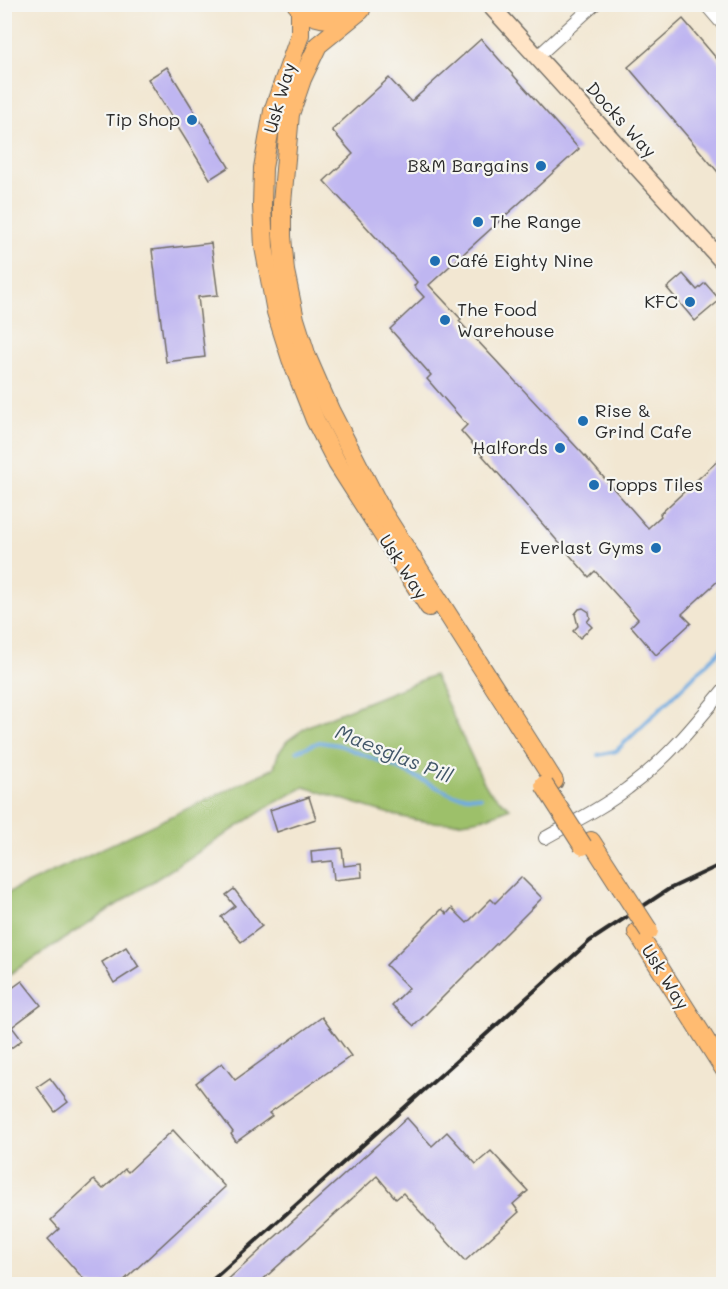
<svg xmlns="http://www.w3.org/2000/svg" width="728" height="1289" font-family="Mali,sans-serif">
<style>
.green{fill:#9dc06a;stroke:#64764a;stroke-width:1.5}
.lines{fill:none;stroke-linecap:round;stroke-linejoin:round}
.stream{stroke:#70abe0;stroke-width:4}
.building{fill:#bfb6f1}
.street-casing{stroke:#716d65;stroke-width:14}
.secondary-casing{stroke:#716d65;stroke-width:19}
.primary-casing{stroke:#716d65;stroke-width:20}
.street{stroke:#fff;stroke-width:12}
.secondary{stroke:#ffe4c6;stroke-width:16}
.primary{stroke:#ffbb71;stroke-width:18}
.rail{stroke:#2b2b2b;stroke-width:4}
.primary-bridge-casing{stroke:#716d65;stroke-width:20;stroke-linecap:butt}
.primary-bridge{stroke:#ffbb71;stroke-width:18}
.poi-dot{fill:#1f6fb2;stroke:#f6f6f2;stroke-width:2}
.labels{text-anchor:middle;stroke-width:4.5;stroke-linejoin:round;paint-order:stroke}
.street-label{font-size:18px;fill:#2b2b2b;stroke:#f6f6f2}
.poi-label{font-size:18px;fill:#2b2b2b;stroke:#f6f6f2;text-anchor:end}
.water-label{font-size:20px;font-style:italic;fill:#43586a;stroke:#f6f6f2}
</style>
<rect width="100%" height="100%" fill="#f6f6f2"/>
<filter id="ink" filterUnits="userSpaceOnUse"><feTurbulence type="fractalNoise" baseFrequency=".0167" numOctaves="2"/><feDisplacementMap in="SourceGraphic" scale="12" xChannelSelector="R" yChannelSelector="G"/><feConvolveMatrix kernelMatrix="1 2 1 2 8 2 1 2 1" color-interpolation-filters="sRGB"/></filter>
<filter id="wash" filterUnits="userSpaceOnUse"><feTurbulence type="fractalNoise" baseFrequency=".008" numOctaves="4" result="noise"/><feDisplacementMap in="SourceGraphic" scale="24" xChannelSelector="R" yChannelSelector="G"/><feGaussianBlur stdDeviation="1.35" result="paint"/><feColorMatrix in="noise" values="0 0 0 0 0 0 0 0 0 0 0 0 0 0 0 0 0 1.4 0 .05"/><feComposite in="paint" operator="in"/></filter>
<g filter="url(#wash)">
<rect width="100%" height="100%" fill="#f2e7d2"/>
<path class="green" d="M 434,675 L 483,781 L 489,791 L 510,808 C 499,813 487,818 475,820 C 419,832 357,802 304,787 L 271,805 L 5,977 L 5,894 L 274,768 L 278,754 L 287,741 L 308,726 Z"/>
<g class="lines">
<g class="stream">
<path d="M 297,751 L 319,742 L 339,745 L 397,768 L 453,795 L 481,797"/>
<path d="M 598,755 L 616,751 L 724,647"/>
</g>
</g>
<g id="blocks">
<g class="building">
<path d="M 683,19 L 723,66 L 723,178 L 628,67 Z"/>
<path d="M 481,39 L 579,149 L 429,285 L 461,319 L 459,321 L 584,455 L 648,528 L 661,516 L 660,514 L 723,456 L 723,576 L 682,614 L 691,623 L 656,655 L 631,626 L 638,619 L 595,571 L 589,577 L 461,431 L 467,425 L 427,379 L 431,375 L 390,329 L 424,297 L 414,286 L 417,282 L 324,181 L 353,154 L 332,130 L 389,78 L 411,102 Z"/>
<path d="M 167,67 L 229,167 L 210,179 L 148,79 Z"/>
<path d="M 211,243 L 218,295 L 198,297 L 205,357 L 166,362 L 152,250 Z"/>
<path d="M 683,274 L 697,290 L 705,283 L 720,300 L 695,321 L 667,288 Z"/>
<path d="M 583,608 L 589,612 L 590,618 L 587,622 L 592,627 L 580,638 L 573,631 L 578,626 L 575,614 L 579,609 Z"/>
<path d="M 309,797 L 316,819 L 277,832 L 270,810 Z"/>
<path d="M 342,848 L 344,866 L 361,864 L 362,877 L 334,880 L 332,861 L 312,863 L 311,851 Z"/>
<path d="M 521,877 L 542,898 L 414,1026 L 392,1005 L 409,988 L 386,965 L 442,909 L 447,914 L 452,908 L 467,923 L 491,899 L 495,903 Z"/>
<path d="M 234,889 L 262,926 L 241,942 L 221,917 L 235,906 L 226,895 Z"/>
<path d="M 126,947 L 139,967 L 114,983 L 102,962 Z"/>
<path d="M 22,981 L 41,1005 L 12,1027 L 22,1040 L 4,1053 L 4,994 Z"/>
<path d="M 322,1017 L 351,1056 L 269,1113 L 272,1116 L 236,1142 L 231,1134 L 233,1132 L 196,1083 L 222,1063 L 235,1080 Z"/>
<path d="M 50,1078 L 68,1102 L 55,1112 L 37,1087 Z"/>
<path d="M 407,1118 L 432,1146 L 447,1132 L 476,1164 L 491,1151 L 528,1191 L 513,1204 L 519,1212 L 465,1261 L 403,1193 L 396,1199 L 377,1176 L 258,1284 L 223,1284 Z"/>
<path d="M 173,1130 L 225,1187 L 120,1284 L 88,1284 L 48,1239 L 59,1229 L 51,1220 L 94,1180 L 103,1189 L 125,1169 L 128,1172 Z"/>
</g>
</g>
</g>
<g filter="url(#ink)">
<use href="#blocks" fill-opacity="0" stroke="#716d65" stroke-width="1.5"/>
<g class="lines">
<g class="street-casing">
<g id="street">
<path d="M 705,4 L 724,26"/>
<path d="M 538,56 L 595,4"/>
<path d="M 545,838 C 573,822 603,808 628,788 C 666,760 694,726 724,689"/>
</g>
</g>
<g class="secondary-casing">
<path id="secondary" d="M 489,4 L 724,263"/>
</g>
<g class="primary-casing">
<g id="primary">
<path d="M 296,4 C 310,20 334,23 352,14"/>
<path d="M 300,9 L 300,35 L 273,111 L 263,168 L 262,206 L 264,247 L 276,312 L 291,359 L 315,420 L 337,463 L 429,607"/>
<path d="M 361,10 L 318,45 L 302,79 L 290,114 L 282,203 L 282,236 L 285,271 L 295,319 L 307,357 L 330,410 L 382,511 L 554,781"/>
<path d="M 591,841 L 620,886"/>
<path d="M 637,932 L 724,1069"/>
</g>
</g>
<use href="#street" class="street"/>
<use href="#secondary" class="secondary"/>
<use href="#primary" class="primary"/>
<path class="rail" d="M 208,1284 L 590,941 L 669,889 L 724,863"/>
<g class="primary-bridge-casing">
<g id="primary-bridge">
<path d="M 544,785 L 583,846"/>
<path d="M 620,886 L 649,931"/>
</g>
</g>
<use href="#primary-bridge" class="primary-bridge"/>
</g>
</g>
<g class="poi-dot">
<circle cx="192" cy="120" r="6"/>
<circle cx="541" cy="166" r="6"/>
<circle cx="478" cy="222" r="6"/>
<circle cx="435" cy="261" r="6"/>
<circle cx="690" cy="302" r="6"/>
<circle cx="445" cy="320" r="6"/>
<circle cx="583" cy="421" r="6"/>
<circle cx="560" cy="448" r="6"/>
<circle cx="594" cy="485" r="6"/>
<circle cx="656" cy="548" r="6"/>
</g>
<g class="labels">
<g class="street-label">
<text transform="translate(280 98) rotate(-74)" y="6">Usk Way</text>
<text transform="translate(621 120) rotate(48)" y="6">Docks Way</text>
<text transform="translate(403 567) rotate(57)" y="6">Usk Way</text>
<text transform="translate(665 977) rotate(58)" y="6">Usk Way</text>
</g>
<g class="poi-label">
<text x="180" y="126">Tip Shop</text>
<text x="529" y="172">B&amp;M Bargains</text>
<text x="490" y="228" text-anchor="start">The Range</text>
<text x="447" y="267" text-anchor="start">Café Eighty Nine</text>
<text x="678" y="308">KFC</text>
<text x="457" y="316" text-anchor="start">The Food<tspan x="457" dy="21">Warehouse</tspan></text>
<text x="595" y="417" text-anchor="start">Rise &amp;<tspan x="595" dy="21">Grind Cafe</tspan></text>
<text x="548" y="454">Halfords</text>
<text x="606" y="491" text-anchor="start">Topps Tiles</text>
<text x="644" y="554">Everlast Gyms</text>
</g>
<g class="water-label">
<text transform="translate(394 754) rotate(22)" y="7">Maesglas Pill</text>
</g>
</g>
<rect width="728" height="1289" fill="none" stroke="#f6f6f2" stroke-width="24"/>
</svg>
